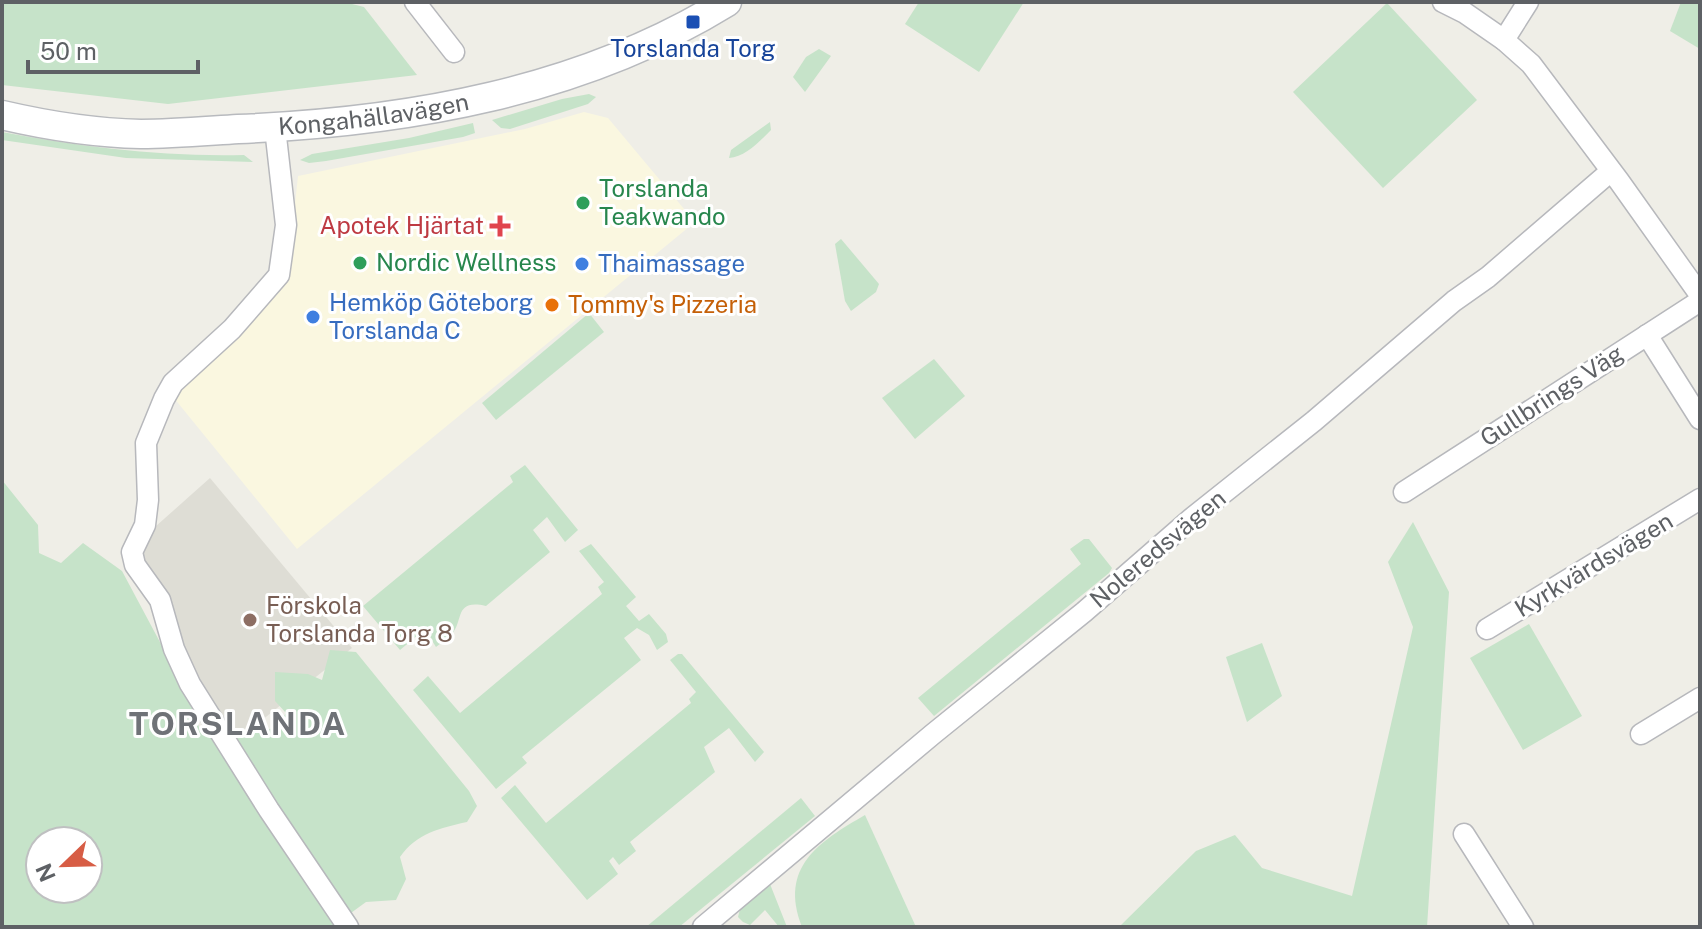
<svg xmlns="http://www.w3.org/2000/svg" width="1702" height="929" font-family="'Public Sans',sans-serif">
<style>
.commercial{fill:#faf7e0}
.education{fill:#deddd5}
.green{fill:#c6e3c9;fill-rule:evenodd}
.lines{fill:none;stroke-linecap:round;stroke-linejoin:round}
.street-casing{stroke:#b7b8bc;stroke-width:23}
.secondary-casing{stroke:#b8babe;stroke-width:31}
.street{stroke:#fff;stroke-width:20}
.secondary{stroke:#fff;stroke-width:28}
.transit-dot{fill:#1a4fb4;stroke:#fff;stroke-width:3}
.leisure-dot{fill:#2e9e5b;stroke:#fff;stroke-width:3}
.health-dot{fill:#e0444e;stroke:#fff;stroke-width:3}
.shop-dot{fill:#3f7fe0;stroke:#fff;stroke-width:3}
.food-dot{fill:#e8710a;stroke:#fff;stroke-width:3}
.education-dot{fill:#8d6e63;stroke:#fff;stroke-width:3}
.labels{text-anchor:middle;stroke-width:6;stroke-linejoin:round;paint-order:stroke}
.transit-label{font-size:24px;fill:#164399;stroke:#fff}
.street-label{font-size:24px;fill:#5e6165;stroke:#fff}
.leisure-label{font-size:24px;fill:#27864d;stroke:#fff;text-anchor:start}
.health-label{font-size:24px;fill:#be3a42;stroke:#fff;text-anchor:end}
.shop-label{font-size:24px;fill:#366cbe;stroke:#fff;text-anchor:start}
.food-label{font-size:24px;fill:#c56008;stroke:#fff;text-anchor:start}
.education-label{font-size:24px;fill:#785e54;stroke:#fff;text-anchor:start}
.district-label{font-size:32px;font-weight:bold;letter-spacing:2px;fill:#6f7277;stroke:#fff}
</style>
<rect width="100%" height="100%" fill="#efeee7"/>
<path class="commercial" d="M 584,112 L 608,118 L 695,222 L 297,549 L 165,387 L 287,278 L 298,176 L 525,129 Z"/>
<path class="education" d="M 210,478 L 352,648 L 232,744 L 128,551 Z"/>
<g class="green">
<path d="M 2,2 L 344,2 L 364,7 L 417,75 L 168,104 L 2,85 Z"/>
<path d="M 919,2 L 1024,2 L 979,72 L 905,24 Z"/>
<path d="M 1681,2 L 1700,2 L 1700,49 L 1670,31 Z"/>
<path d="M 1387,3 L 1477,100 L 1383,188 L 1293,92 Z"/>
<path d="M 819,49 L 831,56 L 805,92 L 793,77 L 806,57 Z"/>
<path d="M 589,94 L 596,97 L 588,104 L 510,129 L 501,128 L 492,120 L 562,99 Z"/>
<path d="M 770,122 L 771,130 C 759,142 745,157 729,158 L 731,150 Z"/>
<path d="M 473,123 L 475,133 L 463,137 L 326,161 L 309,163 L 300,160 L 312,154 L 409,138 Z"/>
<path d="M 2,132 C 83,147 162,157 244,155 L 253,162 L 126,158 L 2,140 Z"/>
<path d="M 841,239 L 879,284 L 876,292 L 851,311 L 845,301 L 835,244 Z"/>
<path d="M 589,313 L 604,332 L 496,420 L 482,403 Z"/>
<path d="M 934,359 L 965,396 L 915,439 L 882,398 Z"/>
<path d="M 525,465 L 578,530 L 565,542 L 547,517 L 533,530 L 550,552 L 486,606 C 454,599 464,620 452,634 C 447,639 441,643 436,647 L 431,639 L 424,643 L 418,635 L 400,650 L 363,606 L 513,482 L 510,476 Z"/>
<path d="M 2,480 L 38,525 L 39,553 L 61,563 L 83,543 L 122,571 L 185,689 L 200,730 L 236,734 L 276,728 L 286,713 L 275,701 L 275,672 L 308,674 L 322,680 L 330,650 L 356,652 L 469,791 L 477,806 L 467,822 C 440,828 417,833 400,857 L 406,879 L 396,900 L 366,902 L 344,918 L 348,927 L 2,927 ZM 40,841 L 88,841 L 88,889 L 40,889 Z"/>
<path d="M 1413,522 L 1449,592 L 1427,927 L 1119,927 L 1196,851 L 1235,835 L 1262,868 L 1352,896 L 1413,627 L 1388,562 Z"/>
<path d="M 1084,539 L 1089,539 L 1112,568 L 1109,573 L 934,716 L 918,698 L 1081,564 L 1070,549 Z"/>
<path d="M 591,544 L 636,597 L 626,606 L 639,621 L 649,614 L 666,634 L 668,642 L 657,650 L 649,635 L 637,628 L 624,638 L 641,660 L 522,757 L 527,763 L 496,789 L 413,690 L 428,676 L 460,713 L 602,594 L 598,587 L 604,582 L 579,551 Z"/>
<path d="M 1529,624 L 1582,716 L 1523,750 L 1470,658 Z"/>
<path d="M 1262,643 L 1282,696 L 1247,722 L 1226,657 Z"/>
<path d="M 678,654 L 682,654 L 764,752 L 755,762 L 729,728 L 704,747 L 715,772 L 630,842 L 636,851 L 619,865 L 613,857 L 609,861 L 618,874 L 587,900 L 501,798 L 515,785 L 546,823 L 691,703 L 689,699 L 696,692 L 670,660 Z"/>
<path d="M 801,798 L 815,816 L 679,927 L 646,927 Z"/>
<path d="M 865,815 L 916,927 L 802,927 C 778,867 820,841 865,815 Z"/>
<path d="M 770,884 L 787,927 L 779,927 L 765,910 L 750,925 L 743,922 L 738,917 L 740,909 Z"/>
</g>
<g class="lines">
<g class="street-casing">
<g id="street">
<path d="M 415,2 L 454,52"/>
<path d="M 1443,2 L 1465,13 L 1504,40 L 1531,64 L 1619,181 L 1700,295"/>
<path d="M 1504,40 L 1528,2"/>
<path d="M 275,128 L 286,225 L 279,275 L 232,329 L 173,383 L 164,399 L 146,443 L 148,500 L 145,525 L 132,552 L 135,565 L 160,600 L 174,649 L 190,684 L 269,810 L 348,927"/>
<path d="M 1647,335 L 1700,419"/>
<path d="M 1404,492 L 1700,301"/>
<path d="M 1487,629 L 1700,499"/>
<path d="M 1641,734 L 1700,698"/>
<path d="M 1464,834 L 1523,927"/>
<path d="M 703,927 L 933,734 L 1084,612 L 1192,518 L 1314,421 L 1454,301 L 1488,277 L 1611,171"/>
</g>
</g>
<g class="secondary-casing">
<g id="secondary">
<path id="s1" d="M 2,115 C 45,125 97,133 141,134 C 173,134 206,131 238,129 C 407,122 581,92 727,2"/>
</g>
</g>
<use href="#street" class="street"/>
<use href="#secondary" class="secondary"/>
</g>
<rect class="transit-dot" x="685" y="14" width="16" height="16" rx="4"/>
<g class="leisure-dot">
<circle cx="583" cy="203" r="8"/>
<circle cx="360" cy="263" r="8"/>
</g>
<path class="health-dot" d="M496 214h8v8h8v8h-8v8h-8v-8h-8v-8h8z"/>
<g class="shop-dot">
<circle cx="582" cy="264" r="8"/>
<circle cx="313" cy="317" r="8"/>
</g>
<circle class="food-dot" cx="552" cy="305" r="8"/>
<circle class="education-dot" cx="250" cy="620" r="8"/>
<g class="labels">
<g class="transit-label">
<text x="693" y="57">Torslanda Torg</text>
</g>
<g class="street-label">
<text dy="8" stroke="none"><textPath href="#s1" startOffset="374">Kongahällavägen</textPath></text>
<text transform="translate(1552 396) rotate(-33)" y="8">Gullbrings Väg</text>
<text transform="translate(1158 549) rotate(-40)" y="8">Noleredsvägen</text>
<text transform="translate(1594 565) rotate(-31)" y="8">Kyrkvärdsvägen</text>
</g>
<g class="leisure-label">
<text x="599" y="197">Torslanda<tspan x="599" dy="28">Teakwando</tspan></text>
<text x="376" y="271">Nordic Wellness</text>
</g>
<g class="health-label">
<text x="484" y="234">Apotek Hjärtat</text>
</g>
<g class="shop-label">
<text x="598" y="272">Thaimassage</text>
<text x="329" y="311">Hemköp Göteborg<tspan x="329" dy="28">Torslanda C</tspan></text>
</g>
<g class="food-label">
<text x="568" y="313">Tommy's Pizzeria</text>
</g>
<g class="education-label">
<text x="266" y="614">Förskola<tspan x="266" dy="28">Torslanda Torg 8</tspan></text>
</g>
<g class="district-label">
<text x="238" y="735">TORSLANDA</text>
</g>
</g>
<rect width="1702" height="929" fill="none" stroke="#5e6165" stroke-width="8"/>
<g transform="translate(64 865) rotate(247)"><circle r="38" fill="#ffffff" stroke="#bfc0c1" stroke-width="2"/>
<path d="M0-6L14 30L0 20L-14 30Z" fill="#d75d45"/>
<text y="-12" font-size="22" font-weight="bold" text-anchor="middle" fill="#5e6165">N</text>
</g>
<path d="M28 60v12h170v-12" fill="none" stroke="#5e6165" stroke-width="4"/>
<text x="40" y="60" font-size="24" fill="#5e6165" stroke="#ffffff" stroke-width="6" paint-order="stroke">50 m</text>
</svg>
